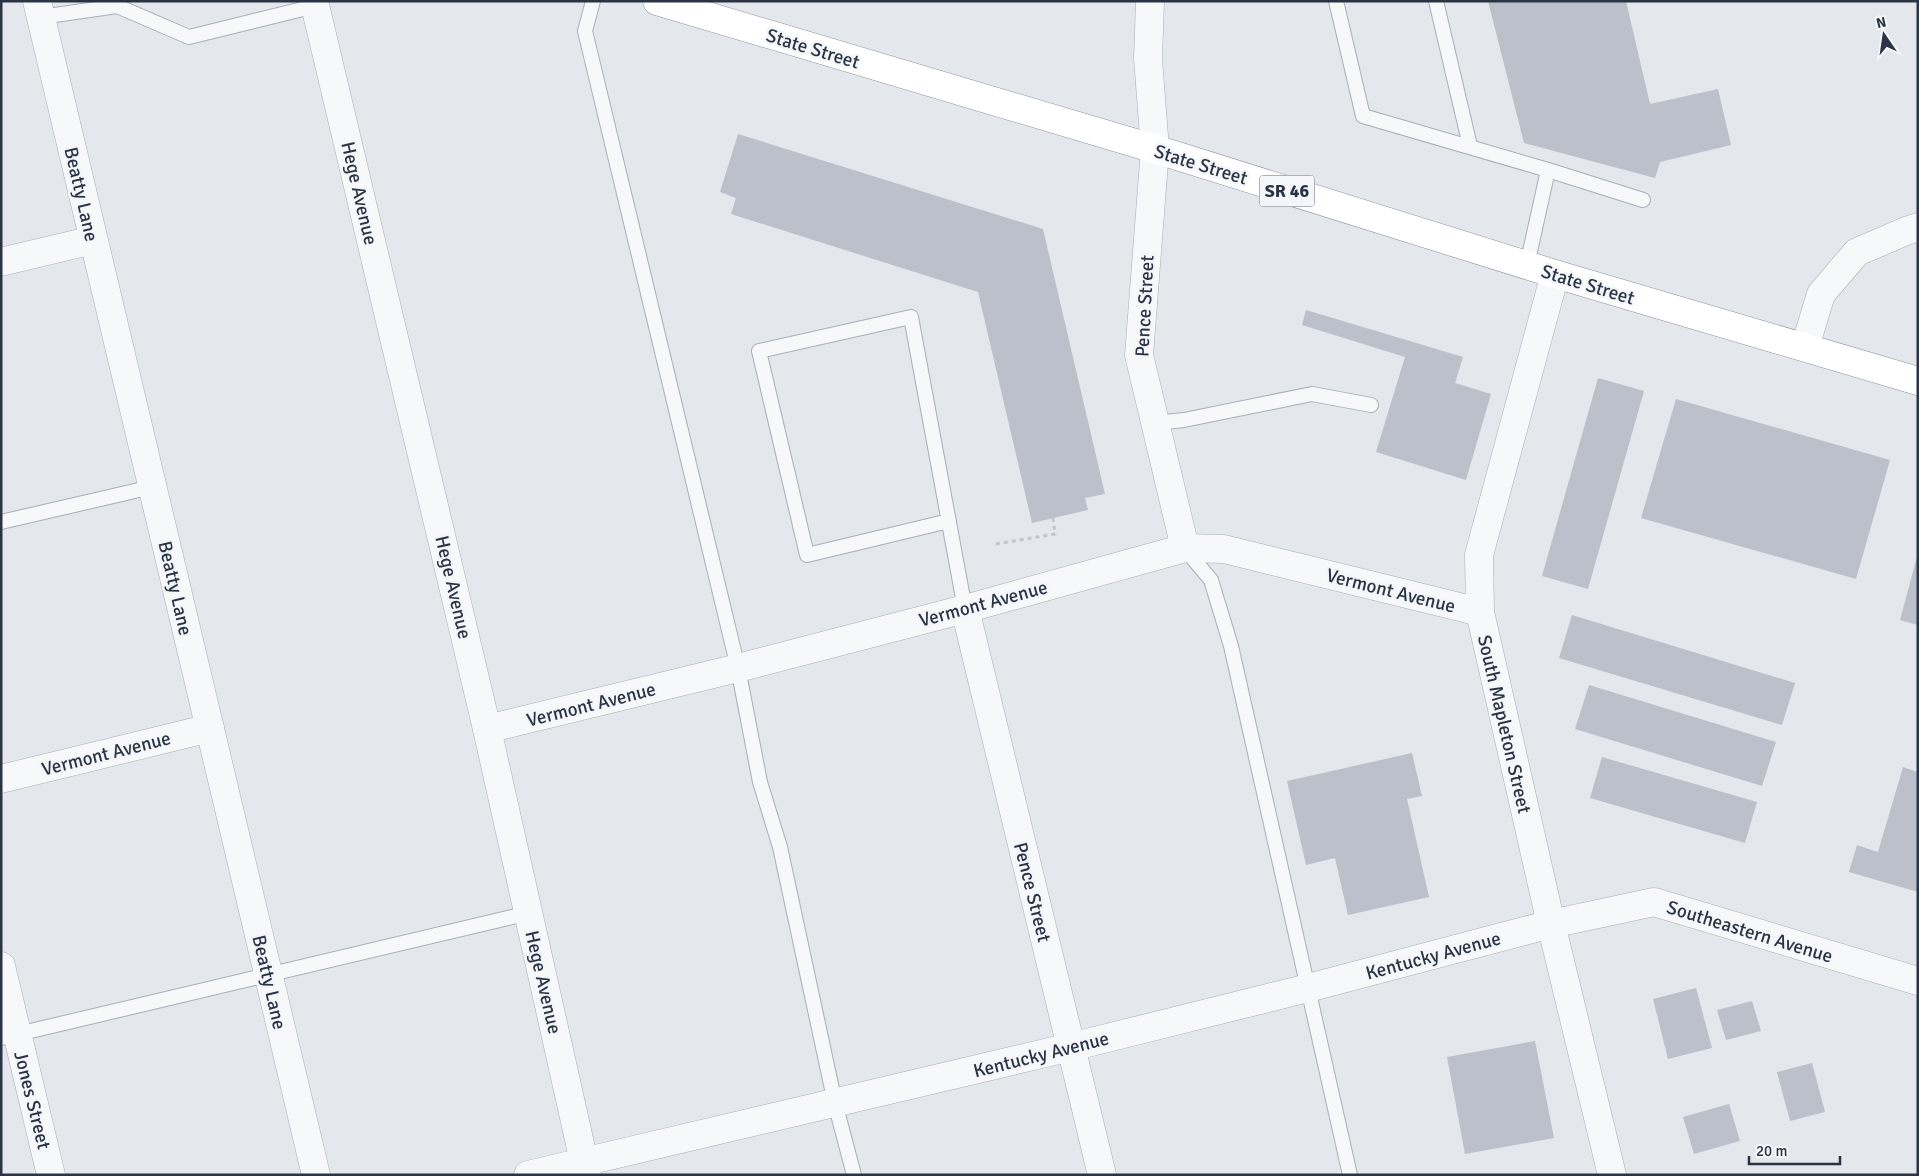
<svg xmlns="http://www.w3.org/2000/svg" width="1919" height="1176" font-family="Signika,sans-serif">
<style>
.building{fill:#bbc0ca}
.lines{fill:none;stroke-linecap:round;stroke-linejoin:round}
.lane-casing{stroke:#a9aeb7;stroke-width:16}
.street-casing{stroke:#a9aeb7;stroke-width:29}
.highway-casing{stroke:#8b94a3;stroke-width:29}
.path{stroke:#c2c5cb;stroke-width:3;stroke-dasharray:4 4;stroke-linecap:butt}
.lane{stroke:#f7f8fa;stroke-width:14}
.street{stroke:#f7f8fa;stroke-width:28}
.highway{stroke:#fff;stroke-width:28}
.labels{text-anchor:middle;stroke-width:5;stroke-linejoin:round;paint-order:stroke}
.shield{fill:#f4f6f9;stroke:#676e7b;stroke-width:1}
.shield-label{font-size:18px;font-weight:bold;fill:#2b3445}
.street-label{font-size:19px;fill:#2b3445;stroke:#f4f6f9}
</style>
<rect width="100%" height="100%" fill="#e4e7ec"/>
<g class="building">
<path d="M 1488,1 L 1626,1 L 1650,104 L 1718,89 L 1731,145 L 1660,162 L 1655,178 L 1524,143 Z"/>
<path d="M 738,134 L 1043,229 L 1105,494 L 1085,498 L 1088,510 L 1032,523 L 978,292 L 731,214 L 736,198 L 720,192 Z"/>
<path d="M 1306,310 L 1463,357 L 1455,383 L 1491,394 L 1466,480 L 1376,452 L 1405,357 L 1302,325 Z"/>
<path d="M 1598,378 L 1644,391 L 1588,589 L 1542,576 Z"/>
<path d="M 1676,399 L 1890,460 L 1856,579 L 1641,518 Z"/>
<path d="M 1917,557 L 1918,557 L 1918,625 L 1900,620 Z"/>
<path d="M 1572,615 L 1795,683 L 1782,725 L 1559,658 Z"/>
<path d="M 1589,685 L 1776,742 L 1762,786 L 1575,729 Z"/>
<path d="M 1412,753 L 1422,796 L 1407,799 L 1429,897 L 1348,915 L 1335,858 L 1306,865 L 1287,781 Z"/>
<path d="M 1602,757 L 1757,802 L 1745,843 L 1590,798 Z"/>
<path d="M 1903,767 L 1918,772 L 1918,892 L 1849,872 L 1857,845 L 1878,852 Z"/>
<path d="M 1696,988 L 1712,1048 L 1668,1059 L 1653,999 Z"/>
<path d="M 1752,1001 L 1761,1031 L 1726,1040 L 1717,1010 Z"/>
<path d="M 1535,1041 L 1554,1138 L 1465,1154 L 1447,1057 Z"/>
<path d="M 1812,1063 L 1825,1112 L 1790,1121 L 1777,1072 Z"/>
<path d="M 1729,1104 L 1740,1141 L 1694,1154 L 1683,1117 Z"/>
</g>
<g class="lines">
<g class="lane-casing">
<g id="lane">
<path d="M 593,1 L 585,31 L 738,668 L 760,782 L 780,847 L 835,1103 L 854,1175"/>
<path d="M 1336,1 L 1363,116 L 1548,170 L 1527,265"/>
<path d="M 1436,1 L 1470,146"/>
<path d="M 41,17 L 117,6 L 189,37 L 315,6"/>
<path d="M 1548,170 L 1643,200"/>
<path d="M 1155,423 L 1184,420 L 1312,394 L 1371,405"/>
<path d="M 949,521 L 807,555 L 759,351 L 911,317 L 965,609"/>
<path d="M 1,522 L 152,487"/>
<path d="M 1185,549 L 1211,580 L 1231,646 L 1350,1175"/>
<path d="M 1,1038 L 529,913"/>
</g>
</g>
<g class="street-casing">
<g id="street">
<path d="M 37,1 L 316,1175"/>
<path d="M 314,1 L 487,729 L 587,1175"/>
<path d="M 1150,1 L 1148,59 L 1155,149 L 1139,355 L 1185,548"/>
<path d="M 1,262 L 93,240"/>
<path d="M 1555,274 L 1479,555 L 1480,612 L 1551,924 L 1612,1175"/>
<path d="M 1805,347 L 1821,294 L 1857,252 L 1906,231 L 1918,227"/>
<path d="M 965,609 L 1102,1175"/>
<path d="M 487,729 L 738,668 L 965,609 L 1185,548 L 1224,549 L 1480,612"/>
<path d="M 1,779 L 210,728"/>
<path d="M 1,966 L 51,1175"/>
<path d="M 528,1175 L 1071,1047 L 1308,988 L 1551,924 L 1654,902 L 1918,981"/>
</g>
</g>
<g class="highway-casing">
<path id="highway" d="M 657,1 L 1155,149 L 1555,274 L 1918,381"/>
</g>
<path class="path" d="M 996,544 L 1055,534 L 1053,518"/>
<use href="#lane" class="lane"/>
<use href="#street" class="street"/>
<use href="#highway" class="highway"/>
</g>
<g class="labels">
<rect class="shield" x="1259.5" y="175.5" width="55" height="31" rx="4"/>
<g class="shield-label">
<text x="1287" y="197">SR 46</text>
</g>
<g class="street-label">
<text transform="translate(813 48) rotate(17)" y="7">State Street</text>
<text transform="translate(1201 164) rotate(17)" y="7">State Street</text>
<text transform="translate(360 193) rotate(77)" y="7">Hege Avenue</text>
<text transform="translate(82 194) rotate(77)" y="7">Beatty Lane</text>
<text transform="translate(1588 284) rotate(17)" y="7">State Street</text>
<text transform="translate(1144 306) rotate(-87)" y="7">Pence Street</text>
<text transform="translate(454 587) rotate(77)" y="7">Hege Avenue</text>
<text transform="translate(176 588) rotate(77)" y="7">Beatty Lane</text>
<text transform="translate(1391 590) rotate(14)" y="7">Vermont Avenue</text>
<text transform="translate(983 603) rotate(-15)" y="7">Vermont Avenue</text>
<text transform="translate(591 704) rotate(-14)" y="7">Vermont Avenue</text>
<text transform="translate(1505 724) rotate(77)" y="7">South Mapleton Street</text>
<text transform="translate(106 753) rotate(-14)" y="7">Vermont Avenue</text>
<text transform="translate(1033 892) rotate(76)" y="7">Pence Street</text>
<text transform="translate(1750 931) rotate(17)" y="7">Southeastern Avenue</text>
<text transform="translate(1433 955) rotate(-15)" y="7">Kentucky Avenue</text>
<text transform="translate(270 982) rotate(77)" y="7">Beatty Lane</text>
<text transform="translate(544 982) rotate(77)" y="7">Hege Avenue</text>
<text transform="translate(1041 1054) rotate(-14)" y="7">Kentucky Avenue</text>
<text transform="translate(33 1100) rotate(76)" y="7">Jones Street</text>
</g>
</g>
<rect width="1919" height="1176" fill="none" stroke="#2b3445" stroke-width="5"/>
<g transform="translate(1884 35) rotate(347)" stroke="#f4f6f9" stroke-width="4" paint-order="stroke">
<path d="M0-4L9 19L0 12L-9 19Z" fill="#2b3445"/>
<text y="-8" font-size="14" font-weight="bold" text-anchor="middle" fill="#2b3445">N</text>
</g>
<path d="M1749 1156v8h91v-8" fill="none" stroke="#2b3445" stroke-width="2.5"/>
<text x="1756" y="1156" font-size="15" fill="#2b3445" stroke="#f4f6f9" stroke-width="4" paint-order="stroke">20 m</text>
</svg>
